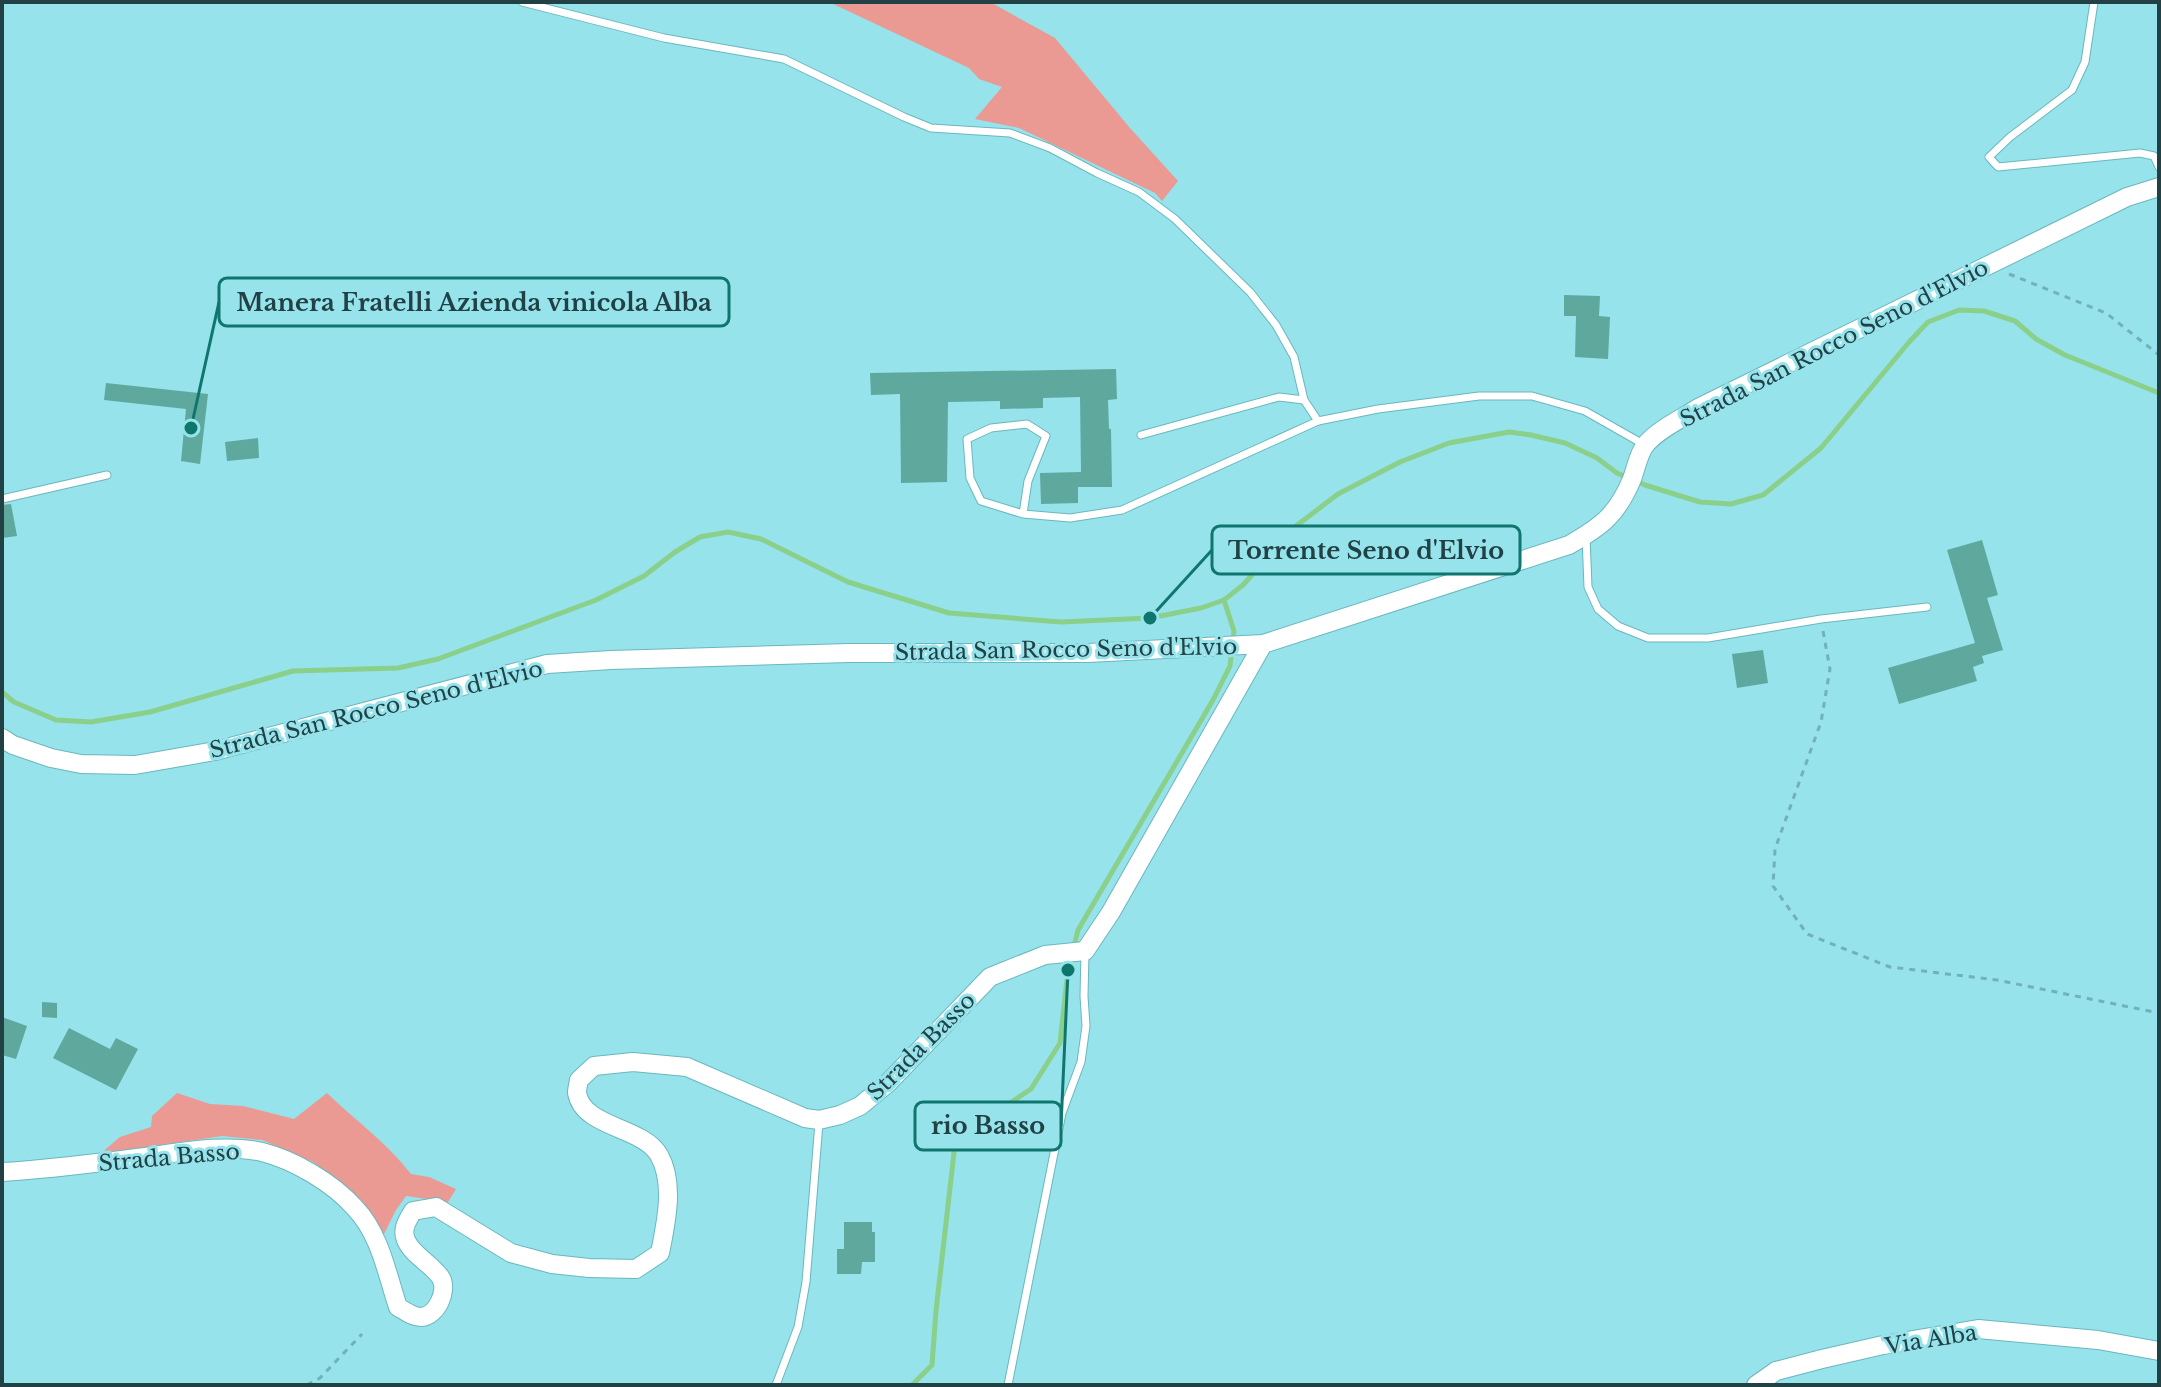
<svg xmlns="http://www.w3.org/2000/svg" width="2161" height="1387" font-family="'Libre Baskerville',serif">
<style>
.green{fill:#eb9993}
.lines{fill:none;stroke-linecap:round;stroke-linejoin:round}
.stream{stroke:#8ad08a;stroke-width:5}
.building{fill:#5ea89e}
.service-casing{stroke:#6ab7be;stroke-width:9}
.tertiary-casing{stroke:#6ab7be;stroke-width:20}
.path{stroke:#72b1b8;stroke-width:3;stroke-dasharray:6 6;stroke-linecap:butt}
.service{stroke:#fff;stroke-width:7}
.tertiary{stroke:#fff;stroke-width:18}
.labels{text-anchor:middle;stroke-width:6;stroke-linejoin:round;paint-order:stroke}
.street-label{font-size:22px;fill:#214145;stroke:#96e3eb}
.leader{fill:none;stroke:#0f766e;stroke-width:3}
.callout-dot{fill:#0f766e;stroke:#96e3eb;stroke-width:3}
.callout{fill:#96e3eb;stroke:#0f766e;stroke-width:3}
.callout-label{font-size:24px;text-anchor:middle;font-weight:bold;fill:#214145}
</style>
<rect width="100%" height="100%" fill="#96e3eb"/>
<g class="green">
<path d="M 829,2 L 990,2 L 1055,38 L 1130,128 L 1178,181 L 1162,201 L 1155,193 L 1019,128 L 975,119 L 1002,87 L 979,79 L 969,68 Z"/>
<path d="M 177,1093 L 210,1104 L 243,1106 L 294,1119 L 327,1093 C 355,1120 387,1143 411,1174 L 429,1177 L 456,1189 L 448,1202 L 406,1196 L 396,1210 L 383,1236 L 352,1191 L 313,1162 L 262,1140 L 222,1136 L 100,1154 L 120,1137 L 151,1127 L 152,1116 Z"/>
</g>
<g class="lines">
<g class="stream">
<path d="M 2,692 L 14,702 L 56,720 L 91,722 L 150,712 L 293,671 L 398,668 L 438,659 L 596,600 L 644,576 L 675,552 L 700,537 L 728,532 L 761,539 L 848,582 L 949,613 L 1061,622 L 1150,618 L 1201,608 L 1224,600 L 1243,585 L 1296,526 L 1338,494 L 1400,462 L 1449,443 L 1509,432 L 1531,435 L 1565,443 L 1597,458 L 1617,473 L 1645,485 L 1700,502 L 1731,504 L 1763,495 L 1821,448 L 1910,341 L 1928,322 L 1959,310 L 1984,311 L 2015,321 L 2036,339 L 2065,355 L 2159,393"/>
<path d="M 912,1385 L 932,1365 L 936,1311 L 955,1144 L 986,1119 L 1031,1089 L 1060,1043 L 1068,970 L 1078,930 L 1213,700 L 1230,666 L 1234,631 L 1224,600"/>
</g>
</g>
<g class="building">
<path d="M 1564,295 L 1600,296 L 1599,316 L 1610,317 L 1608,359 L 1575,357 L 1576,316 L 1564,316 Z"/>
<path d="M 1116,369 L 1117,399 L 1108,400 L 1109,429 L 1111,429 L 1112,487 L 1078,487 L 1078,503 L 1041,504 L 1040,473 L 1081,472 L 1080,397 L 1043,398 L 1043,408 L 1000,409 L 1000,401 L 948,402 L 947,482 L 901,483 L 900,394 L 871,395 L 870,373 Z"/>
<path d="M 106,383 L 208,394 L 200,464 L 181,461 L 186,409 L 104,400 Z"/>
<path d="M 258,438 L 259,458 L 227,461 L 225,442 Z"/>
<path d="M 11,504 L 17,536 L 2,538 L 2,505 Z"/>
<path d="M 1982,540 L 1998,595 L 1987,598 L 2003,650 L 1982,656 L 1984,663 L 1973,667 L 1977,681 L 1899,704 L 1888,668 L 1975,643 L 1947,550 Z"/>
<path d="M 1763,650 L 1768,683 L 1737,688 L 1732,654 Z"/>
<path d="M 42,1002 L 57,1003 L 57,1018 L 42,1017 Z"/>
<path d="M 2,1017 L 27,1026 L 16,1059 L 2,1055 Z"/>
<path d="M 69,1028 L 110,1049 L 116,1038 L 138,1049 L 116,1090 L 53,1058 Z"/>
<path d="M 844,1222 L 872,1222 L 872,1232 L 875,1232 L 875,1262 L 862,1262 L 861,1274 L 837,1274 L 837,1249 L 844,1249 Z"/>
</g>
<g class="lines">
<g class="service-casing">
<g id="service">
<path d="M 522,2 L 664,38 L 784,59 L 904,117 L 931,128 L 1010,133 L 1050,148 L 1097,173 L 1139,192 L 1175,219 L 1250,292 L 1276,325 L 1294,357 L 1304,400 L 1318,421"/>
<path d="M 2094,2 L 2085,62 L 2072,90 L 2010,137 L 1989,157 L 1998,167 L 2140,153 L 2154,156 L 2159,167"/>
<path d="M 1141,435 L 1279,397 L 1304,400"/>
<path d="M 2,499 L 107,475"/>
<path d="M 1023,514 L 1028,481 L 1046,436 L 1027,424 L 991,428 L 967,439 L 970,478 L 981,501 L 1023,514 L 1070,518 L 1122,510 L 1318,421 L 1378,409 L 1479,396 L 1532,396 L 1585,411 L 1643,444"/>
<path d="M 1586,537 L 1588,587 L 1598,609 L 1618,626 L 1648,638 L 1708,638 L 1821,619 L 1927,607"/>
<path d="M 776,1385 L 798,1327 L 806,1282 L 819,1123"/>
<path d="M 1008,1385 L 1062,1113 L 1081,1062 L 1086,1026 L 1084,996 L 1085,953"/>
</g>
</g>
<g class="tertiary-casing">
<g id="tertiary">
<path d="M 2,738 L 13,745 L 51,758 L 81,764 L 135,765 L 215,751 L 547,664 L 611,660 L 849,653 L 1088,653 L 1263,644 L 1569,545 C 1602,526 1617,515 1632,479 C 1636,468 1639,452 1646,444 C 1659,429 1681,419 1698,408 L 2127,197 L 2159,187"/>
<path d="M 2,1172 C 53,1169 103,1162 153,1156 C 188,1151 228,1144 262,1152 C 294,1160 333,1183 355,1208 C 380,1234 387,1274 398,1307 C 405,1311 413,1317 421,1317 C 437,1316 448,1291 441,1278 C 432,1264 412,1255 406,1240 C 401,1229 408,1220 413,1211 L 436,1207 L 511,1253 L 552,1264 L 589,1268 L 636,1269 L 660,1253 C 666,1223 675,1183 659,1155 C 642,1126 583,1128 577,1093 C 577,1089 578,1085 579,1080 L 594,1066 L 633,1062 L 687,1067 L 805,1118 L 819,1120 L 840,1115 L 860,1106 L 888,1083 L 990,977 L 1045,955 L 1085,951 L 1111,912 L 1263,644"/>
<path d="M 1756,1385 L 1776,1371 L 1822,1359 L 1883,1345 L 1978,1329 L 2098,1340 L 2159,1351"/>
</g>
</g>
<g class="path">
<path d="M 2009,274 L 2106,313 L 2159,355"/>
<path d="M 1823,631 L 1830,669 L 1821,722 L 1775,849 L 1773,886 L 1807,934 L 1890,967 L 1997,980 L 2159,1013"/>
<path d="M 307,1385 L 320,1378 L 362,1334"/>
</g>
<use href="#service" class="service"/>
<use href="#tertiary" class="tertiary"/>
</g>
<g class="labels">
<g class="street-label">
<text transform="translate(1834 343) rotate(-27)" y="8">Strada San Rocco Seno d'Elvio</text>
<text transform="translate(1066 649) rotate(-1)" y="8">Strada San Rocco Seno d'Elvio</text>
<text transform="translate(376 709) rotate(-14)" y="8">Strada San Rocco Seno d'Elvio</text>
<text transform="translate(921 1046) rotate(-45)" y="8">Strada Basso</text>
<text transform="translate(169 1157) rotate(-5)" y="8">Strada Basso</text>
<text transform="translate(1931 1339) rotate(-9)" y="8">Via Alba</text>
</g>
</g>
<path class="leader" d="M191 428L219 302M1150 618L1212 550M1068 970L1061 1126"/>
<g class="callout-dot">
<circle cx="191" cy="428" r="8"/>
<circle cx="1150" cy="618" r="8"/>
<circle cx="1068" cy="970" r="8"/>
</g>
<g class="callout">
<rect x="219" y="278" width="510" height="48" rx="8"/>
<rect x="1212" y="526" width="308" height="48" rx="8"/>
<rect x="915" y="1102" width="146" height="48" rx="8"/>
</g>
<g class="callout-label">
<text x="474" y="311">Manera Fratelli Azienda vinicola Alba</text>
<text x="1366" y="559">Torrente Seno d'Elvio</text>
<text x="988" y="1134">rio Basso</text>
</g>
<rect width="2161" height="1387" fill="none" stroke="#214145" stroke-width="8"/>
</svg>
